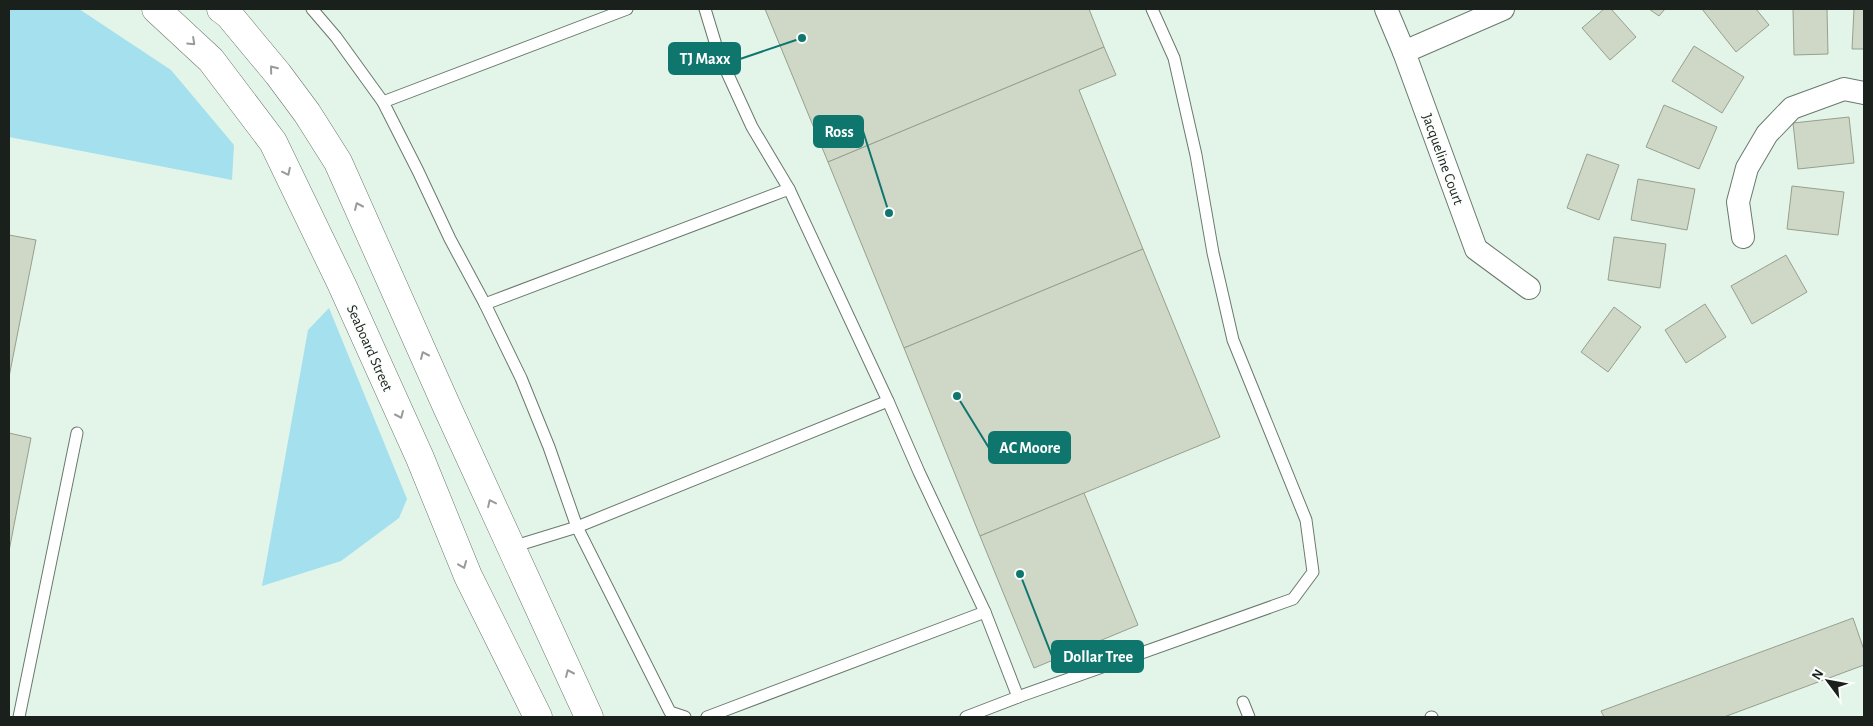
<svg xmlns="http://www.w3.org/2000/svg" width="1873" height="726" font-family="'Alegreya Sans',sans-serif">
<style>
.water{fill:#a4e0ee}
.building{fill:#cfd7c6;stroke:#979f8f}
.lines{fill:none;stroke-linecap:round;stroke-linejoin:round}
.service-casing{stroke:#69796e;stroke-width:13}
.minor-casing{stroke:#69796e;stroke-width:24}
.tertiary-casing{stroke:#69796e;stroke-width:29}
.service{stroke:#fff;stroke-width:11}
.minor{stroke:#fff;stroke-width:22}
.tertiary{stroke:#fff;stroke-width:28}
.oneway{stroke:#989b99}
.labels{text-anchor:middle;stroke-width:4.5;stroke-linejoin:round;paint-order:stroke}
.street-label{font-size:15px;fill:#1a211c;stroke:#fbfefc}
.leader{fill:none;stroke:#0f766e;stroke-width:2}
.callout-dot{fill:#0f766e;stroke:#fbfefc;stroke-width:2}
.callout{fill:#0f766e;stroke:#0f766e;stroke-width:2}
.callout-label{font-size:16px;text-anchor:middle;font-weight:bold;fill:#fff}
</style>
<rect width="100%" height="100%" fill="#e3f5e9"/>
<g class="water">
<path d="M 9,9 L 79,9 L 171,70 L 234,145 L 232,180 L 9,137 Z"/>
<path d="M 329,308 L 407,499 L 399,518 L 341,561 L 262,586 L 308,330 Z"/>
</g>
<g class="building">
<path d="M 765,9 L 1089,9 L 1104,47 L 828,162 Z"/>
<path d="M 1604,9 L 1611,9 L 1636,37 L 1610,60 L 1582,28 Z"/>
<path d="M 1649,9 L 1665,9 L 1659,16 Z"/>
<path d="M 1702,9 L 1756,9 L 1769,25 L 1736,52 Z"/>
<path d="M 1793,9 L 1827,9 L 1828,54 L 1794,55 Z"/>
<path d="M 1854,9 L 1864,9 L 1864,49 L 1852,49 Z"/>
<path d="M 1694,46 L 1744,77 L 1722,113 L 1672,81 Z"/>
<path d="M 1104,47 L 1116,75 L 1079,90 L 1143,249 L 904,348 L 828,162 Z"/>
<path d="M 1664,105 L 1717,127 L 1699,169 L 1646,147 Z"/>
<path d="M 1849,117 L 1854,163 L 1798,169 L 1793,123 Z"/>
<path d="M 1587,154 L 1619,165 L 1599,220 L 1567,208 Z"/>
<path d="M 1638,179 L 1695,189 L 1687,230 L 1631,220 Z"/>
<path d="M 1792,186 L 1844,192 L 1838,235 L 1787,229 Z"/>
<path d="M 9,235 L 36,240 L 9,377 Z"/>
<path d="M 1614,237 L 1666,244 L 1660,288 L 1608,280 Z"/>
<path d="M 1143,249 L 1220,437 L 980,536 L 904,348 Z"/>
<path d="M 1786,255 L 1807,292 L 1752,324 L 1731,286 Z"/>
<path d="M 1705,304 L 1726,337 L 1686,363 L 1665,330 Z"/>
<path d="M 1614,307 L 1641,327 L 1608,372 L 1581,352 Z"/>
<path d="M 9,433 L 31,438 L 9,551 Z"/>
<path d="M 1084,493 L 1138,625 L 1034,668 L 980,536 Z"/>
<path d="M 1853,618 L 1864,650 L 1864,665 L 1724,717 L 1604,717 L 1601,711 Z"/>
</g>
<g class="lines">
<g class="service-casing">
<g id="service">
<path d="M 312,9 L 336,37 L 383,102 L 418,171 L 450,239 L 485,304 L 521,378 L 549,447 L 577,527 L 670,712 L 685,717"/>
<path d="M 705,9 L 719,55 L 752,127 L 789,189 L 888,401 L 919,472 L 985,612 L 1018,697"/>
<path d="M 383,102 L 627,9"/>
<path d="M 485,304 L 789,189"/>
<path d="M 512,547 L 577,527 L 888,401"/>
<path d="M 1243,702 L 1249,717"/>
<path d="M 19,717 L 77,433"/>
<path d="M 707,717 L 985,612"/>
<path d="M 966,717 L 1018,697 L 1293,599 L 1313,572 L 1306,520 L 1233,340 L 1213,253 L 1196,155 L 1174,58 L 1152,9"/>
<path d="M 1431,717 L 1432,717"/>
</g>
</g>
<g class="minor-casing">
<g id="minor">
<path d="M 1386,9 L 1404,52 L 1476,249 L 1529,288"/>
<path d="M 1404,52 L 1503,9"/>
<path d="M 1743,237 L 1738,202 L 1747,168 L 1767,134 L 1792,108 L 1844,89 L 1864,93"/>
</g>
</g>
<g class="tertiary-casing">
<g id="tertiary">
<path d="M 156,9 L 211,60 L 273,142 L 342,285 L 420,458 L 468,576 L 538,717"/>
<path d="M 221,9 L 229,15 L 278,74 L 307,113 L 338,162 L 447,407 L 589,717"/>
</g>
</g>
<use href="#service" class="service"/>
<use href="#minor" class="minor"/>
<use href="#tertiary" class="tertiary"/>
</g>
<defs><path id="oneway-chevron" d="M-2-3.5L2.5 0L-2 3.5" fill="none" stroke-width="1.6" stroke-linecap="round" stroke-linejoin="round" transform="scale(1.25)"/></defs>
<g class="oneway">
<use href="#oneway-chevron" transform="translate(192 42) rotate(43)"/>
<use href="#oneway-chevron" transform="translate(273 69) rotate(-129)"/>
<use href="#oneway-chevron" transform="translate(287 172) rotate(64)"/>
<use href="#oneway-chevron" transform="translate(358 206) rotate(-114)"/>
<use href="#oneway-chevron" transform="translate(424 355) rotate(-114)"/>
<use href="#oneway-chevron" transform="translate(400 415) rotate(66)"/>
<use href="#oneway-chevron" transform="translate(491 503) rotate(-115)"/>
<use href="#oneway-chevron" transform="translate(463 565) rotate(68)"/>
<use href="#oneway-chevron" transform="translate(569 673) rotate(-114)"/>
</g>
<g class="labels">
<g class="street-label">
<text transform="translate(1443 159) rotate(70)" y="5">Jacqueline Court</text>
<text transform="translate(370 348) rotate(66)" y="5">Seaboard Street</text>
</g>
</g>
<path class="leader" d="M802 38L740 59M889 213L863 131M957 396L989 448M1020 574L1052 656"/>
<g class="callout-dot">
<circle cx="802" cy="38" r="5"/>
<circle cx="889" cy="213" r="5"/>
<circle cx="957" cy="396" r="5"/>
<circle cx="1020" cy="574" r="5"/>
</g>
<g class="callout">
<rect x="669" y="43" width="71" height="31" rx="5"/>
<rect x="814" y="116" width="49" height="31" rx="5"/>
<rect x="989" y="432" width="81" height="31" rx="5"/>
<rect x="1052" y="641" width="91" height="31" rx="5"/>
</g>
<g class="callout-label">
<text x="705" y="64">TJ Maxx</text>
<text x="839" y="137">Ross</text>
<text x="1030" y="453">AC Moore</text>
<text x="1098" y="662">Dollar Tree</text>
</g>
<rect width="1873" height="726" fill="none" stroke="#1a211c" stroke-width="20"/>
<g transform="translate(1828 681) rotate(302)" stroke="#fbfefc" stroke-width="4" paint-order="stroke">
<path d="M0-4L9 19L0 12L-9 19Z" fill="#1a211c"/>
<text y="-8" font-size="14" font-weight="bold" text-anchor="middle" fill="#1a211c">N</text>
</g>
</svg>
